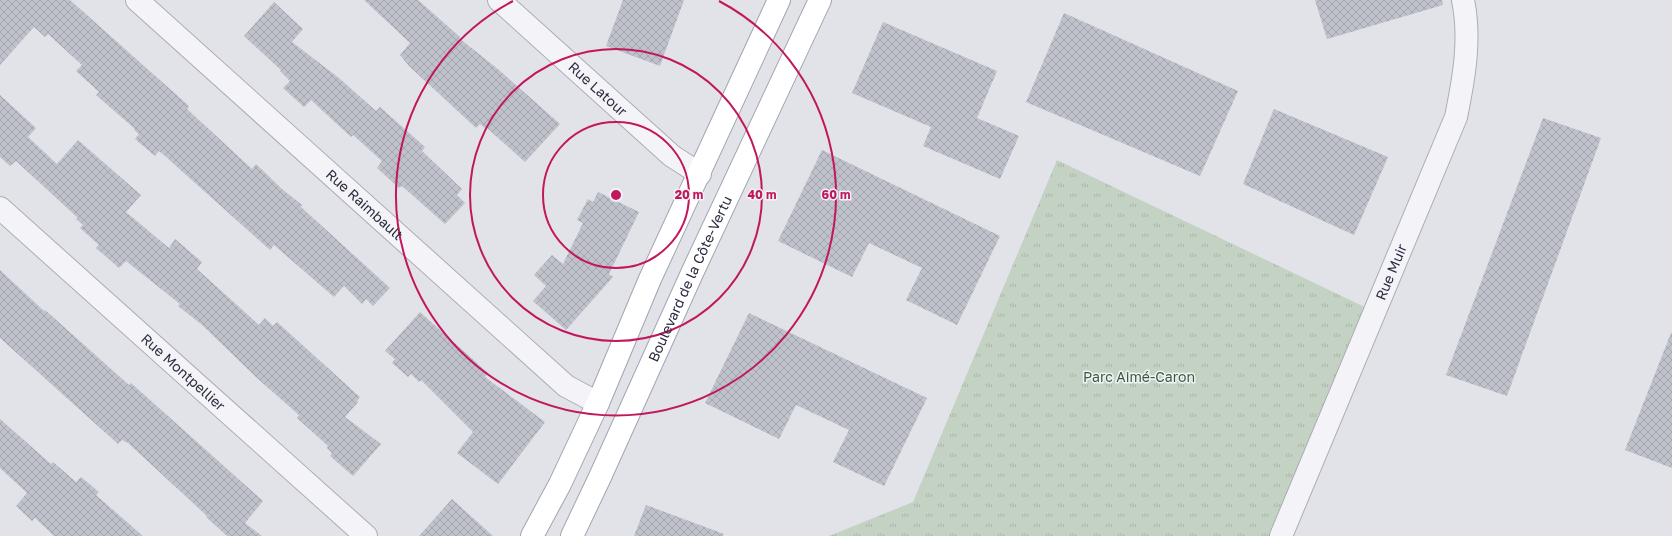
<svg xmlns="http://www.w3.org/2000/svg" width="1672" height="536" font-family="'Golos Text',sans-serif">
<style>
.park{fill:url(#park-tufts)}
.building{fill:url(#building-cross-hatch)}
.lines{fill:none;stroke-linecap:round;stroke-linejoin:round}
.minor-casing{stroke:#abacb6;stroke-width:24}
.major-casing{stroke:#a2a4b4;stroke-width:24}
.minor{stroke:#f4f4f8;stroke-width:22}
.major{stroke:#fff;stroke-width:22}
.ring{fill:none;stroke:#c2185b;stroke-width:2}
.labels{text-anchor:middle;stroke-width:3;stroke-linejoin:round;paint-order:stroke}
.street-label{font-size:14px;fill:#2b2d40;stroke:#f1f2f7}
.park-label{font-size:14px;fill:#3a5a3c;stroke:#f1f2f7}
.centre{fill:#c2185b;stroke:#f1f2f7;stroke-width:2}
.ring-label{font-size:12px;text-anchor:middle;font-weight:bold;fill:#c2185b;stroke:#f1f2f7;stroke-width:3;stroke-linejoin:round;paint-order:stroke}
</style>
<defs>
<pattern id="park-tufts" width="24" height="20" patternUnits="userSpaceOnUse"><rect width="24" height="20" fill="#c4d2c4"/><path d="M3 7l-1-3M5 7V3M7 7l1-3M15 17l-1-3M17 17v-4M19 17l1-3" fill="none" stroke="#a9b5a9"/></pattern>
<pattern id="building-cross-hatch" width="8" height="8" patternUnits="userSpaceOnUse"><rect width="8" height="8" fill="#bfc1cb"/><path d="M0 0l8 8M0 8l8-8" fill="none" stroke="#a4a6af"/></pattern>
</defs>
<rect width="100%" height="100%" fill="#e2e3e9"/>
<path class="park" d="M 1057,160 L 1375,312 L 1281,536 L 829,536 L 913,502 Z"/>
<g class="building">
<path d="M 0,0 L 70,0 L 189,106 L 187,109 L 252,169 L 256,164 L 282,189 L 302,205 L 301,207 L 390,288 L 373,306 L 366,299 L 362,304 L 344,286 L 334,297 L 274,245 L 270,250 L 165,156 L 159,151 L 155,156 L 135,139 L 139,134 L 134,130 L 135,129 L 96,95 L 99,92 L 76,71 L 82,65 L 48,34 L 45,37 L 34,27 L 0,65 Z"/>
<path d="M 364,0 L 418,0 L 460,37 L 459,38 L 499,70 L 560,124 L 525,162 L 486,127 L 485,128 L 480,124 L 476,128 L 409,66 L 400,55 L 410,43 Z"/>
<path d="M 623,0 L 684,0 L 660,66 L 606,46 Z"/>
<path d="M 1315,0 L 1442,0 L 1443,5 L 1327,39 Z"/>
<path d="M 274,2 L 303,29 L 292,42 L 339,78 L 376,111 L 380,107 L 425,147 L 422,151 L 462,189 L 457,195 L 465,203 L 445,224 L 402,186 L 399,188 L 377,168 L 382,161 L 353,135 L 351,137 L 311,100 L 304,107 L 283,88 L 290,81 L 280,71 L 281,70 L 244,36 Z"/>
<path d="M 1064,13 L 1238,91 L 1200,176 L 1026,102 Z"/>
<path d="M 883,22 L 997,71 L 977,118 L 1019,136 L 1000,179 L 923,146 L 931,127 L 852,93 Z"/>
<path d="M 0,95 L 36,128 L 28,137 L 57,164 L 78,140 L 141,195 L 126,212 L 169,248 L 175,239 L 202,262 L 197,269 L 259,325 L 265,318 L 273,326 L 277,322 L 360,397 L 357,401 L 358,402 L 345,417 L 381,444 L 353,476 L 330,456 L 332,453 L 327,448 L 328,446 L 297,418 L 299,415 L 257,378 L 201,324 L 178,306 L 180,304 L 126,261 L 119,268 L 96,248 L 99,245 L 80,228 L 83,225 L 76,219 L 78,218 L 16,161 L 10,166 L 0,157 Z"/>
<path d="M 1274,109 L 1388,157 L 1354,235 L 1243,184 Z"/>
<path d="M 1543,118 L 1601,138 L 1507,396 L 1446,375 Z"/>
<path d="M 822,150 L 1000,236 L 957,325 L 906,300 L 922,268 L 869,243 L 852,277 L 778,241 Z"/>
<path d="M 598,192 L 639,212 L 609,274 L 613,277 L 566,330 L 533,301 L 546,286 L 534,275 L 552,255 L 563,264 L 583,223 L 577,220 L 588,199 L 593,202 Z"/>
<path d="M 0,270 L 44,311 L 45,310 L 129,385 L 131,383 L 263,501 L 245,523 L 262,536 L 227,536 L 206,517 L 207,516 L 128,443 L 122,440 L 118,444 L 0,338 Z"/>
<path d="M 420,312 L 488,373 L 485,377 L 545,422 L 498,484 L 457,453 L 473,432 L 421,380 L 419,382 L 411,374 L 408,377 L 392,363 L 395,359 L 385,351 Z"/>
<path d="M 749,313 L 927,398 L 884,486 L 833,462 L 849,430 L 796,405 L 779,439 L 705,403 Z"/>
<path d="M 1671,333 L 1672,333 L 1672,468 L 1625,450 Z"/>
<path d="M 0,419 L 51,464 L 53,462 L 76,482 L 81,477 L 99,492 L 96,495 L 143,536 L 54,536 L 35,518 L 32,521 L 16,506 L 27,493 L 0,468 Z"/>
<path d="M 452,499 L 493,536 L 419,536 Z"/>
<path d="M 646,505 L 724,534 L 723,536 L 634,536 Z"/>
</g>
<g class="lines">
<g class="minor-casing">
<g id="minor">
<path id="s1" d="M 137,0 L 566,386 L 598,403"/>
<path id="s2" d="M 499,0 L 672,156 L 700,174"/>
<path id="s3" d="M 0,208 L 366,536"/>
<path id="s4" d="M 1281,536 L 1456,117 C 1464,78 1471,39 1463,0"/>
</g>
</g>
<g class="major-casing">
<g id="major">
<path d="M 532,536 L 560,484 L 598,403 L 650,279 L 779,0"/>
<path id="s5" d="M 572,536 L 600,477 L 693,271 L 820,0"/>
</g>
</g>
<use href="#minor" class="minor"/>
<use href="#major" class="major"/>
</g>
<g class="ring">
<circle cx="616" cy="195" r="73"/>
<circle cx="616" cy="195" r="146"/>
<path d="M719 1A220 220 0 1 1 513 1"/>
</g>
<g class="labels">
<g class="street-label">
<text dy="5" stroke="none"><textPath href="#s2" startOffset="133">Rue Latour</textPath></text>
<text dy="5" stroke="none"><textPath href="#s1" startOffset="306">Rue Raimbault</textPath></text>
<text dy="5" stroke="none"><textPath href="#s4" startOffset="286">Rue Muir</textPath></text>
<text dy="5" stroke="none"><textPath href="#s5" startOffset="283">Boulevard de la Côte-Vertu</textPath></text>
<text dy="5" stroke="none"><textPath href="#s3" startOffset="246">Rue Montpellier</textPath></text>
</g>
<g class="park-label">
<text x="1139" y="382">Parc Aimé-Caron</text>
</g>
</g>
<circle cx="616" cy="195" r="6" class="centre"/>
<g class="ring-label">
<text x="689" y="199">20 m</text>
<text x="762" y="199">40 m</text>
<text x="836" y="199">60 m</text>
</g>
</svg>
